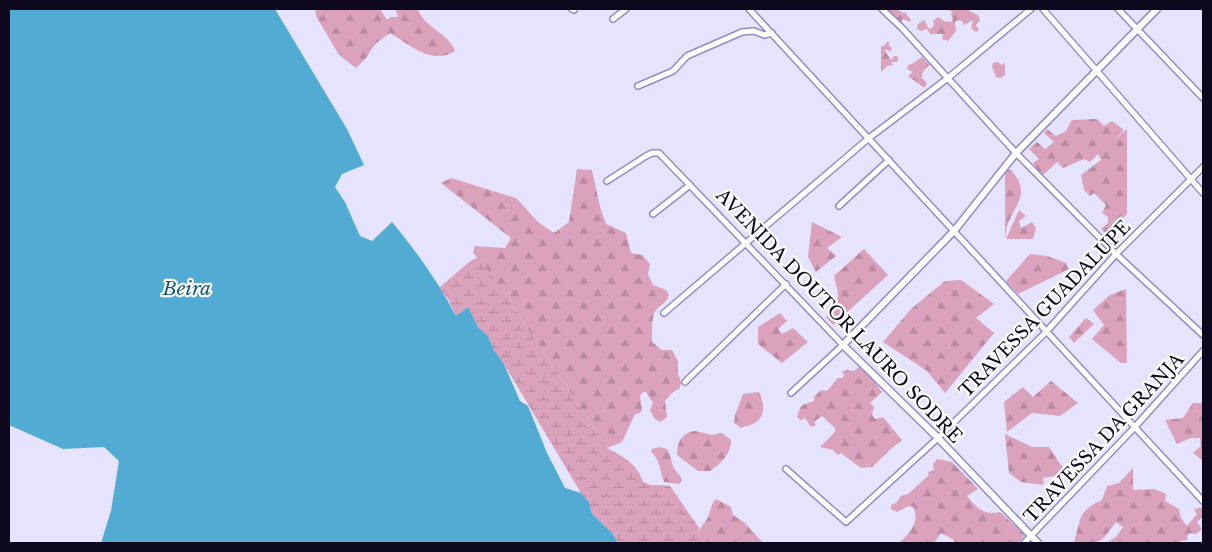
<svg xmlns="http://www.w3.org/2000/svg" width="1212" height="552" font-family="'Libre Baskerville',serif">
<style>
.forest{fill:url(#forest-firs)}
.wetland{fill:url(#wetland-marsh)}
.water{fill:#51abd3}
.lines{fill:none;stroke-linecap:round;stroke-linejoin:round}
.minor-casing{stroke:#948bc8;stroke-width:8}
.tertiary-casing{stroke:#948bc8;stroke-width:9}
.minor{stroke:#fff;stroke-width:5}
.tertiary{stroke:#fff;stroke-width:6}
.labels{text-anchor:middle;stroke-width:4.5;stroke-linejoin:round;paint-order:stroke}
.street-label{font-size:18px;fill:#0c071d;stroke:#fff}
.water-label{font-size:19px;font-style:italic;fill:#125975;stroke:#fff}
</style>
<defs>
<pattern id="forest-firs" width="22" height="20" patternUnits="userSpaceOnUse" patternTransform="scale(1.25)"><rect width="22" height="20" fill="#daa2bb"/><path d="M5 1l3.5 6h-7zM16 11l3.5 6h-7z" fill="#ba8aa0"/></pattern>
<pattern id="wetland-marsh" width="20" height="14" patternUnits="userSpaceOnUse" patternTransform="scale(1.25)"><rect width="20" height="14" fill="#daa2bb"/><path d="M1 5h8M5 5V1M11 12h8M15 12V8" fill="none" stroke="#ba8aa0"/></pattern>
</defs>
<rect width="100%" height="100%" fill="#e5e3fd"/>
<g class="forest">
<path d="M 315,9 L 380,9 L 387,20 L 390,17 L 398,17 L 395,9 L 418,9 C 424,28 448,32 455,51 C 432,66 409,44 390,33 L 375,44 L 366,58 L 356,68 L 339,55 L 316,16 Z"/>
<path d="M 888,9 L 897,9 L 903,13 L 905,12 L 911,20 L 910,22 L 903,19 L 901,22 L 896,19 Z"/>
<path d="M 946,9 L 971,9 L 969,11 L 978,15 L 980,20 L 976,25 L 979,30 L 976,32 L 971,28 L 973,20 L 964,25 L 962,21 L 957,20 L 955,23 L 956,31 L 948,41 L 942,39 L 943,34 L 930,34 L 927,29 L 921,31 L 917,29 L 918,24 L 924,20 L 929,29 L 932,28 L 934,24 L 933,21 L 938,17 L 944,21 L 951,22 L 953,20 L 951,14 L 953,12 Z"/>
<path d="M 887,42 L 889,42 L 889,46 L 892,48 L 890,52 L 886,49 L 885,51 L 891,60 L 894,56 L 897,56 L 898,58 L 897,62 L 891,62 L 893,65 L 887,66 L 881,72 L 881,46 L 884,46 Z"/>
<path d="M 922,57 L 930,65 C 924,69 922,71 922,78 L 927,83 L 925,87 L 923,87 L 908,76 L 913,72 L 907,69 L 908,65 L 912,64 Z"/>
<path d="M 998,62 L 1002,65 L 1005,63 L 1005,75 L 1001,78 L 996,77 L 992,67 L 993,63 Z"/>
<path d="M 1097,119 L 1104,126 L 1112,121 L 1124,130 L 1114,140 L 1127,129 L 1127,214 L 1123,218 L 1121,216 L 1105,233 L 1101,229 L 1108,223 L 1108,217 L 1102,213 L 1106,205 L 1094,193 L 1090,196 L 1084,190 L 1081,175 L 1101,160 L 1098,154 L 1090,162 L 1084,159 L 1063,168 L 1057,162 L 1042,176 L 1033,163 L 1039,159 L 1029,149 L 1037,142 L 1045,149 L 1054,142 L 1044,133 L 1047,129 L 1056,136 L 1066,131 L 1072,120 Z"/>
<path d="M 577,169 L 592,170 L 600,207 L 606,224 L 626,233 L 631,253 L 642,255 L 650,264 L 648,274 L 653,285 L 666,290 L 669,295 C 667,303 661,304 656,310 C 651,317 652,333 652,342 L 662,350 L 672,350 L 678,361 L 678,374 L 681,382 L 680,388 L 672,393 L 665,401 L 667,417 L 661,422 L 655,419 L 650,410 L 653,403 L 646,392 L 643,392 L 640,396 L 642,410 L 640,413 L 635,414 L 622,442 L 607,448 L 502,290 L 473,252 L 475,246 L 505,248 L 511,238 L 441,183 L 451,178 L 516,198 L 538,222 L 554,233 L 569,222 Z"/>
<path d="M 1005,170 L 1011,170 C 1030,192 1018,201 1008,223 C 1006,228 1006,234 1005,239 Z"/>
<path d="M 1019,210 L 1026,216 L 1019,221 L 1021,228 L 1032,222 L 1036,228 L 1033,239 L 1006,239 Z"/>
<path d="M 812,222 L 842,237 L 827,248 L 836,256 L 816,272 L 808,257 Z"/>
<path d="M 864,249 L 888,275 L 833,325 L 826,317 L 837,307 L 838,293 L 834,276 Z"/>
<path d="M 1030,254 L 1047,256 L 1066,263 L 1069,269 L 1018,294 L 1006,281 Z"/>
<path d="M 961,280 L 994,304 L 976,318 L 994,333 L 945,393 L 927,371 L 883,342 L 911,309 L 945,281 Z"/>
<path d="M 1126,289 L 1127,363 L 1121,363 L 1092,339 L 1104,325 L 1093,310 L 1110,295 Z"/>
<path d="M 780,313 L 787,321 L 778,329 L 782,334 L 793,328 L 808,342 L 782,363 L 758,344 L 758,327 Z"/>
<path d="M 1086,318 L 1094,324 L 1074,343 L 1069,337 Z"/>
<path d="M 860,366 L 871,377 L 882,392 L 870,403 L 874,407 L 872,415 L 875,419 L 883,417 L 902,440 L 892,448 L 872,467 L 861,468 L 841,453 L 838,455 L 833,450 L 820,447 L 835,432 L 835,428 L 822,416 L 814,422 L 816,425 L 811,427 L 805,418 L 801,420 L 797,417 C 802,403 800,406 814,401 L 814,397 L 821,390 L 827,391 L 838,378 L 843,378 L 844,374 L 841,372 L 847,370 L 854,371 Z"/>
<path d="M 1051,381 L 1078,403 L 1060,416 L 1032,413 L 1007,432 L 1004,402 L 1023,387 L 1033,397 Z"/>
<path d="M 759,392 C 764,402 766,415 756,422 C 753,425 745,426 741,428 L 734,423 L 735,415 L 743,394 Z"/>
<path d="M 1193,403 L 1203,403 L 1203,461 L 1193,453 L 1201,446 L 1200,438 L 1191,438 L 1177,444 L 1165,420 L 1183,418 Z"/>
<path d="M 696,431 L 712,435 L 722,433 L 731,440 C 731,455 721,463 710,471 L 698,471 L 677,455 C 677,442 682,432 696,431 Z"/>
<path d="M 1005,434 L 1032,447 L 1049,447 L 1067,474 L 1043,478 L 1044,485 L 1021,482 L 1009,473 Z"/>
<path d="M 659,447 L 667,449 C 672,456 670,459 673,466 C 675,472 681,474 682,481 L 679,484 L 664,482 C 660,471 660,459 651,452 L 652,449 Z"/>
<path d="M 937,459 L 952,462 L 978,489 L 967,496 C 977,508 984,516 1000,512 L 1025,535 L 1018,543 L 955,543 L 954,540 L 941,533 L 934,543 L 899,543 C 909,534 921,521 913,507 L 909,506 L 897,512 L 891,509 L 891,505 L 896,503 L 901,496 L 908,494 L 929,475 L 928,472 L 934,470 L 933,464 Z"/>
<path d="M 1133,468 L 1133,490 L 1154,489 L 1166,494 L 1165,501 L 1179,509 L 1181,518 L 1187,526 L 1197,514 L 1194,510 L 1200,507 L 1203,510 L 1203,516 L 1197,522 L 1202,529 L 1196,534 L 1190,533 L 1187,536 L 1188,540 L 1180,541 L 1179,543 L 1106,543 L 1116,537 L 1123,527 L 1116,522 C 1099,544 1104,543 1074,543 C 1081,520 1077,511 1102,500 L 1107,486 L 1119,483 Z"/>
<path d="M 716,499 L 731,507 L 733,515 L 745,523 L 763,543 L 706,543 L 698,534 C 700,527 704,524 707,519 C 711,512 710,505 716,499 Z"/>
</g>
<path class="wetland" d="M 478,257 L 502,290 L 607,448 C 622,456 638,464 643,482 C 651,487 661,484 670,486 L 699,528 L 698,534 L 706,543 L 618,543 L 612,533 L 592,514 L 589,502 L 581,493 L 504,364 L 494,350 L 488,336 L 478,327 L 468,307 L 456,316 L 448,299 L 439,288 L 469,262 Z"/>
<path class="water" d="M 9,9 L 275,9 L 347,129 L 364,165 L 342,174 L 335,187 L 345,202 L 360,236 L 372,241 L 392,222 C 416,251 439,283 456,316 L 468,307 L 478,327 L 488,336 L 494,350 L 504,364 L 520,401 L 528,406 L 547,453 L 565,488 L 581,493 L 589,502 L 592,514 L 612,533 L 618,543 L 101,543 L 111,511 L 119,461 L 104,447 L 63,449 L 9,425 Z"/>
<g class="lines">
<g class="minor-casing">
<g id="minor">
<path d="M 572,9 L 574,10"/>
<path d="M 749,9 L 1203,501"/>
<path d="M 882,9 L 902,28 L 1016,153 L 1116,254 L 1203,335"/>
<path d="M 1043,9 L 1203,193"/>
<path d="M 1118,9 L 1203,98"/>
<path d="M 613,19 L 626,9"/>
<path d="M 638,86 L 673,71 L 687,56 L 742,32 L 754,31 L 764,35 L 772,33"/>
<path d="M 607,181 L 646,156 L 652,153 L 659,153 L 843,345 L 791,393"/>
<path d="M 839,206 L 889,160"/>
<path d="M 653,214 L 690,185"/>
<path d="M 664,313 L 869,138 L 948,78 L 1031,9"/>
<path d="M 685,382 L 786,284"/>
<path d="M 786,469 L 846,522 L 938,438 L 1046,332 L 1116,254 L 1203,167"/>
<path d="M 1024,543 L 1134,428 L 1203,351"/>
</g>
</g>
<g class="tertiary-casing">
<path id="tertiary" d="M 1038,543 L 938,438 L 843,345 L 954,231 L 1016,153 L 1157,9"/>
</g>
<use href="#minor" class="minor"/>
<use href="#tertiary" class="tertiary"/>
</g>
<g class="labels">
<g class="street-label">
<text transform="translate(1045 309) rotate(-46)" y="6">TRAVESSA GUADALUPE</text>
<text transform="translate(839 316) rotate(46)" y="6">AVENIDA DOUTOR LAURO SODRE</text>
<text transform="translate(1104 438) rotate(-47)" y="6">TRAVESSA DA GRANJA</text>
</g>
<g class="water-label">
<text x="187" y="295">Beira</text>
</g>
</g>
<rect width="1212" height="552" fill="none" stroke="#0c071d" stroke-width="20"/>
</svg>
